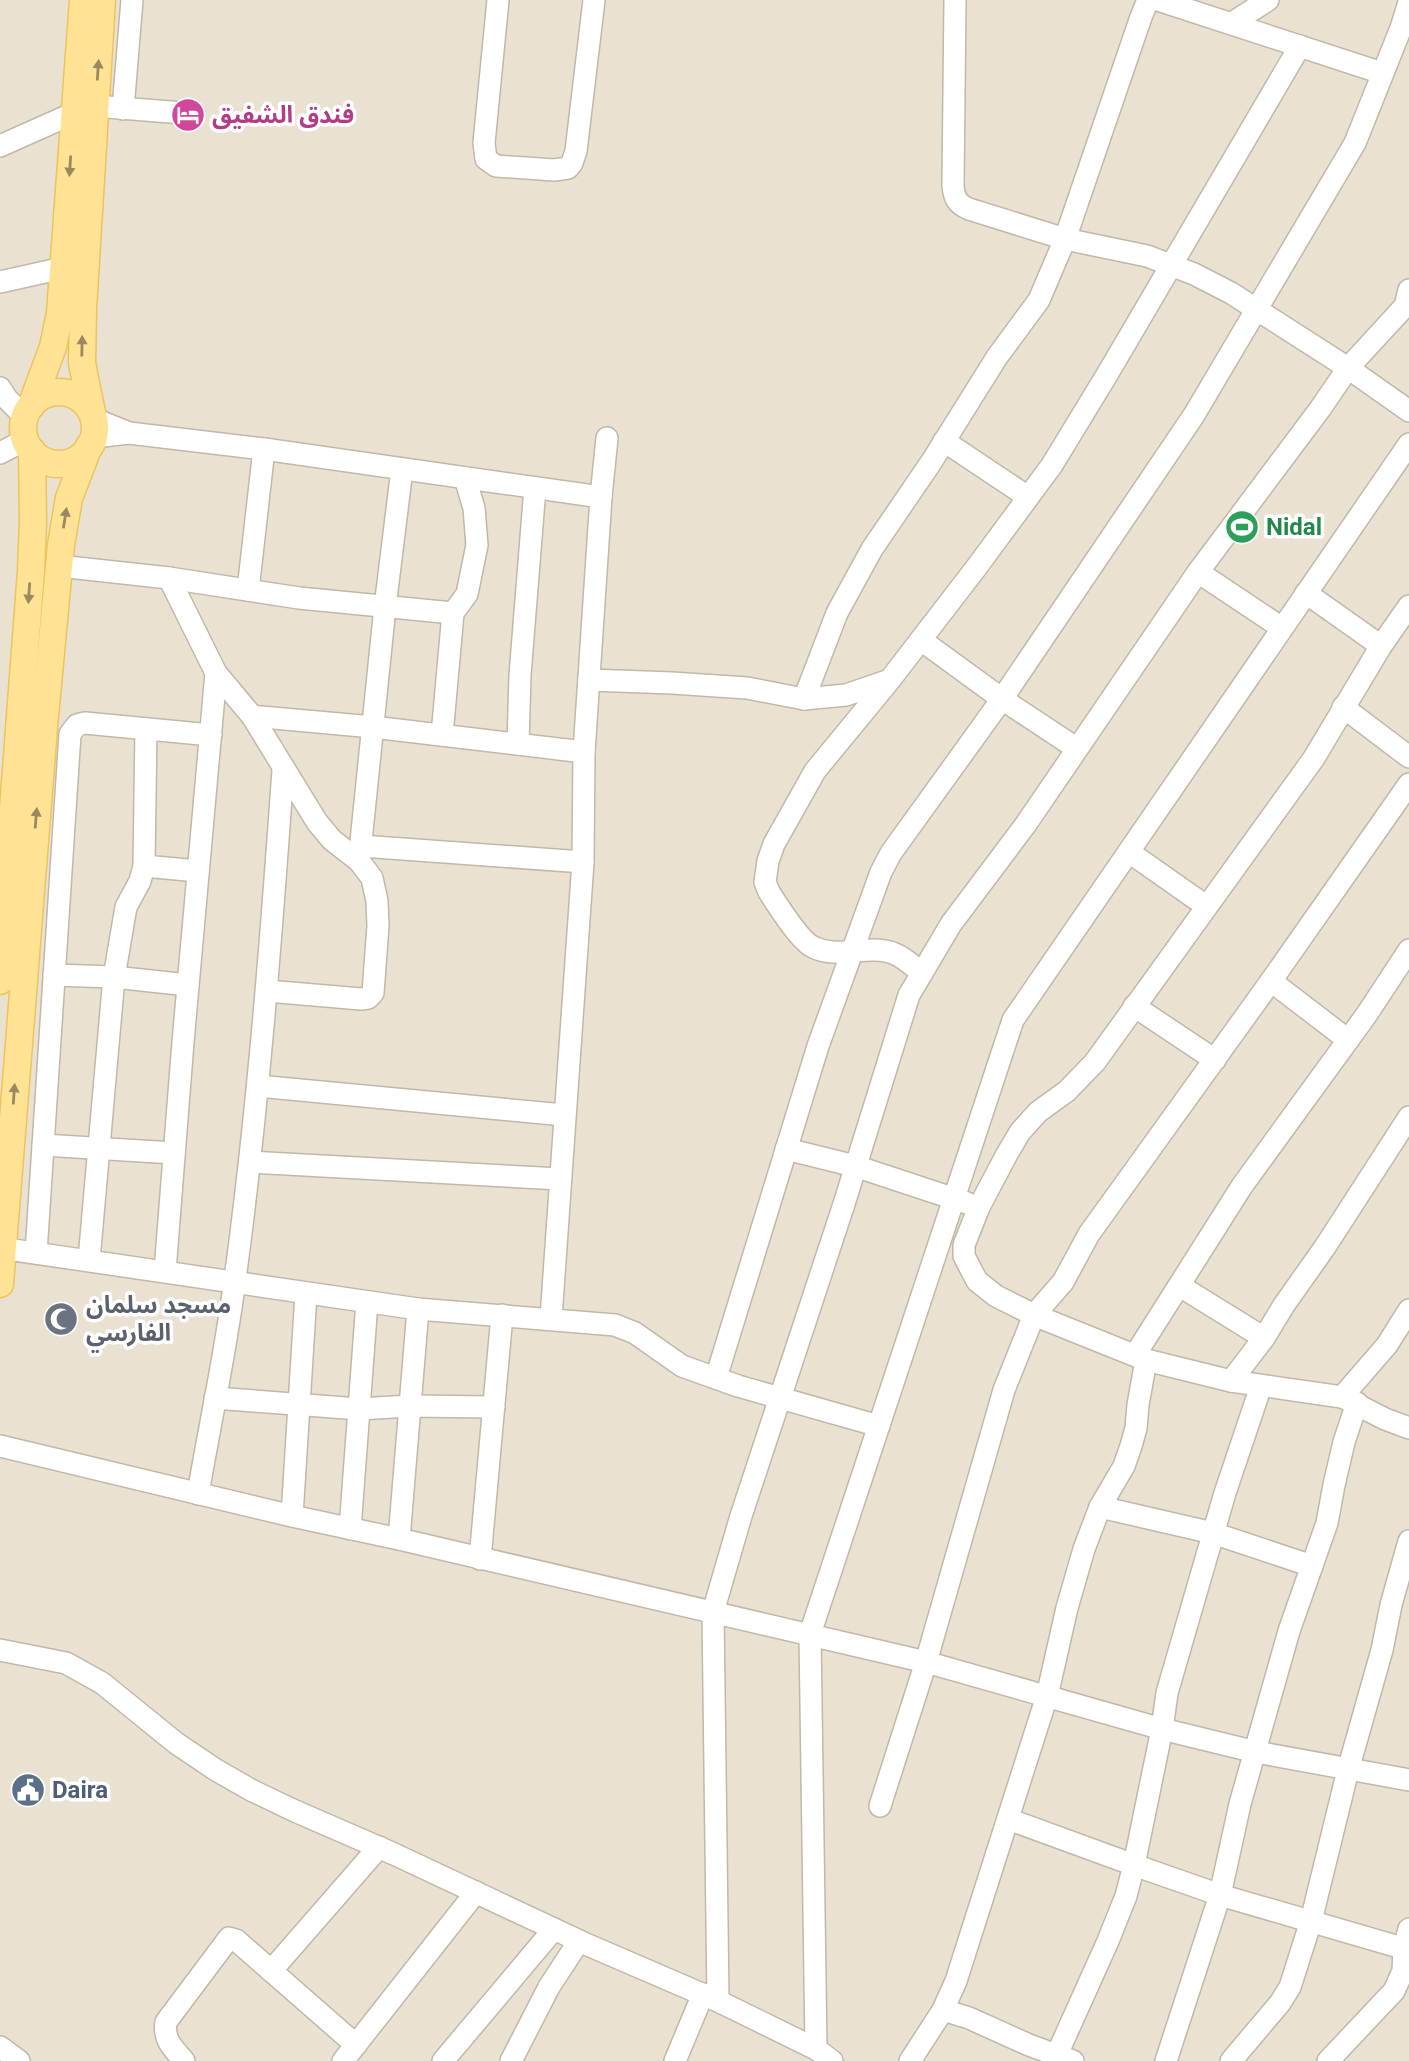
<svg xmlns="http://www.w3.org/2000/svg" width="1409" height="2061" font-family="Roboto,'Noto Sans Arabic',sans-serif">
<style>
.residential{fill:#e9e2d3}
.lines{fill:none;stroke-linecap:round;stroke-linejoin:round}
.minor-casing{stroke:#c1b8a7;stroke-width:24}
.major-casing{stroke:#eec35a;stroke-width:29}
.minor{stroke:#fff;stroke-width:21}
.major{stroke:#ffe294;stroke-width:26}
.oneway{fill:#9a895f}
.labels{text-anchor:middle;stroke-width:7;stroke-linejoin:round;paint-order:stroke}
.hotel-label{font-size:24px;font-weight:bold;fill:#b23c85;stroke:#fff;text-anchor:start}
.leisure-label{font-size:24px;font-weight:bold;fill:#27864d;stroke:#fff;text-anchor:start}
.worship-label{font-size:24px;font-weight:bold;fill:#5b616d;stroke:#fff;text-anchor:start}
.service-label{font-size:24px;font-weight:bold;fill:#4e5e75;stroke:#fff;text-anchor:start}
</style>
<rect width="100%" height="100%" fill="#f4f0e6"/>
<rect class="residential" x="0" y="0" width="1409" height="2061"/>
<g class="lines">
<g class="minor-casing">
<g id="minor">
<path d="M 498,0 L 484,143 L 486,159 L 496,166 L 554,170 L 568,168 L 572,163 L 576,151 L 594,0"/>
<path d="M 955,0 L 953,185 C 954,198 957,204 969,209 L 1065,239 L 1147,256 L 1194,274 L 1231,293 L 1348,368 L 1409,411"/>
<path d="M 1158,0 L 1382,73"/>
<path d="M 1232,23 L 1268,0"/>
<path d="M 123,109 L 132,0"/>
<path d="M 0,146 L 74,113 L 95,106 L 183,113"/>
<path d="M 0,282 L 63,268"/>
<path d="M 0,388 L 7,399 L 25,417"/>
<path d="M 129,433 L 264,449 L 601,497"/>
<path d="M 94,437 L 129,433 L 94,419"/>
<path d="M 944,441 L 1028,497"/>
<path d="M 0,453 L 25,440"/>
<path d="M 59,566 L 169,578 L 216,673 L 252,716 L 317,822 L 332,840 L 359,861 L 372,878 L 377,901 L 378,926 L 373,993 L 368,998 L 361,999 L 267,991"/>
<path d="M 1198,572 L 1282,628"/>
<path d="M 169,578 L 299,598 L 453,613"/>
<path d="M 248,590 L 264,449"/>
<path d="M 1306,593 L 1381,646"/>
<path d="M 1409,606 L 1381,646 L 1314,758 L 1095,1062 L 1067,1091 L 1038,1112 L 1020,1132 L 1007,1154 L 979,1207 L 964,1245 L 964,1256 L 977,1281 L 996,1296 L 1034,1315 L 1146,1360 L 1231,1381 L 1342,1397 L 1385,1419 L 1409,1428"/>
<path d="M 921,640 L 1002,699 L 1076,748"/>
<path d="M 589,680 L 672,683 L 747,688 L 804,699 L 837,613 L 872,549 L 932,461 L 997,357 L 1039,300 L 1065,239 L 1141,17 L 1148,0"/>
<path d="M 804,699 L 846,695 L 887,681"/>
<path d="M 1343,707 L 1409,757"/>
<path d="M 252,716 L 373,727 L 584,752"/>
<path d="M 442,735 L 453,613 L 467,594 L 477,545 L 474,508 L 465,478"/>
<path d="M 518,744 L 520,675 L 535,488"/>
<path d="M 361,846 L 583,862"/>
<path d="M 1129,852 L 1206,906"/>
<path d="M 359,861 L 385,607 L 402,469"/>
<path d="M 144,866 L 198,871"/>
<path d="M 922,973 C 914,967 905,958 895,954 C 870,943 839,960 813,947 C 800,941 778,906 769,892 L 765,882 L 768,861 L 774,844 L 815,771 L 889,681 L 976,568 L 1052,465 L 1108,373 L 1300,46"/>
<path d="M 54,975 L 114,977 L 188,985"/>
<path d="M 1271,981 L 1348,1040"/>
<path d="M 1134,1006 L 1215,1060"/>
<path d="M 258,1086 L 564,1115"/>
<path d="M 43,1145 L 174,1153"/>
<path d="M 786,1149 L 855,1166 L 967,1203"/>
<path d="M 250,1162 L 560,1179"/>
<path d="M 0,1248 L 418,1309 L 615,1325 L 635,1333 L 682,1366 L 738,1386 L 879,1426"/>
<path d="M 36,1253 L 70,734 L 77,725 L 85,723 L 211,735"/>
<path d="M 89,1260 L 114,977 L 126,907 L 140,881 L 144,866 L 146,729"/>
<path d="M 165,1271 L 183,1042 L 216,673"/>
<path d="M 1180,1286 L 1264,1338"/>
<path d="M 551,1318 L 583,862 L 584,752 L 601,497 L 607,438"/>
<path d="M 1135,1355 L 1242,1186 L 1367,1014 L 1409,950"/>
<path d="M 716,1378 L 818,1046 L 881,872 L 891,853 L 1002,699 L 1194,415 L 1355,143 L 1401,28 L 1409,2"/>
<path d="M 1231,1381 L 1264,1338 L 1284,1305 L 1325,1247 L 1409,1117"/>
<path d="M 1261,1386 L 1225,1493 L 1167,1693 L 1162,1729 L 1134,1865 L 1220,1895 L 1409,1950"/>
<path d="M 1342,1397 L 1387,1345 L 1409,1310"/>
<path d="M 215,1398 L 359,1409 L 410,1406 L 494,1407"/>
<path d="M 0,1446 L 292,1516 L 399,1539 L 926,1662 L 1162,1729 L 1256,1752 L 1409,1780"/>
<path d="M 198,1494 C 210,1423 226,1351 235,1279 C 258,1110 271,940 283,770"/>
<path d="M 1100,1507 L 1213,1533 L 1312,1566"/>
<path d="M 292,1516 L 306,1294"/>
<path d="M 350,1529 L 367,1302"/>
<path d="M 399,1539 L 418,1309"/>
<path d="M 480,1559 L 502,1315"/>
<path d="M 0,1650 L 66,1663 L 102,1683 L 176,1743 L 216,1770 L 253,1791 L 295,1811 L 394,1854 L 588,1945 L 718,2001 L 816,2049 L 832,2061"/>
<path d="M 880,1806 L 926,1662 L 1004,1390 L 1034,1315 L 1063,1282 L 1089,1234 L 1271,981 L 1409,784"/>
<path d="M 1008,1819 L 1134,1865 L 1126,1896 L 1108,1941 L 1054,2061"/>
<path d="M 271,1971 L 379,1847"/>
<path d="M 718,2001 L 713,1612 L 741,1516 L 844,1204 L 909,995 L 951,924 L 1026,824 L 1198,572 L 1320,409 L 1348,368 L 1405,306 L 1409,290"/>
<path d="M 943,2010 L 969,2018 L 1029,2045 L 1073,2061"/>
<path d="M 0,2047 L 19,2061"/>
<path d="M 816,2049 L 810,1634 L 1013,1020 L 1409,444"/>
<path d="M 184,2061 C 173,2048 163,2040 166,2022 L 229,1938 L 236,1940 L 356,2045"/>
<path d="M 343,2061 L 476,1892"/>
<path d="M 443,2061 L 554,1929"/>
<path d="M 511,2061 L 549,1987 L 579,1941"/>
<path d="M 675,2061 L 703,1994"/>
<path d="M 910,2061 L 943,2010 L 956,1981 L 1047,1696 L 1067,1608 L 1084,1549 L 1100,1507 L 1124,1466 L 1131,1446 L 1136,1428 L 1138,1405 L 1146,1360"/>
<path d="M 1166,2061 L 1220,1895 L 1240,1804 L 1289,1631 L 1327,1523 L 1334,1485 L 1344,1442 L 1357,1403"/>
<path d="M 1231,2061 L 1280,2003 L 1290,1987 L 1311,1921 L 1348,1770 L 1382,1650 L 1391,1605 L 1409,1541"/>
<path d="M 1328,2061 L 1394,1991 L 1403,1971 L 1404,1948 L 1409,1929"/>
</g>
</g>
<g class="major-casing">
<g id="major">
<circle cx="59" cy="428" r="36"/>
<path d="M 31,406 L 53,347 L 60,313 L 83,0"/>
<path d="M 92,413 L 82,363 L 83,309 L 102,0"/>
<path d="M 0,981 L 31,571 L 33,522 L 32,451"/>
<path d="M 0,1284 L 44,727 L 61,545 L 69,498 L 89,446"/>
</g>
</g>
<use href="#minor" class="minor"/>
<use href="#major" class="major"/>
</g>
<defs><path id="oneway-solid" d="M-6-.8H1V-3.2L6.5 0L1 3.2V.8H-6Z" transform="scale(1.75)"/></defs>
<g class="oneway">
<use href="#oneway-solid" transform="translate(98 70) rotate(-86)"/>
<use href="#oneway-solid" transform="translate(70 166) rotate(94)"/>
<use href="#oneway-solid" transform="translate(82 346) rotate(-89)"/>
<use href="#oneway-solid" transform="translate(65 518) rotate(-81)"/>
<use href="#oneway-solid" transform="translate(29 593) rotate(94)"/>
<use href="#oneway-solid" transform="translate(36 818) rotate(-85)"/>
<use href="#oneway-solid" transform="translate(14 1094) rotate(-86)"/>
</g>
<defs>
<g id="hotel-disc" transform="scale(1.75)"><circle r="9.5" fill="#d1479c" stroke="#fff"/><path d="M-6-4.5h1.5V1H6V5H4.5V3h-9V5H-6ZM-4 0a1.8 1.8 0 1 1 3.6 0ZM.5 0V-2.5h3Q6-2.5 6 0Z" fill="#fff"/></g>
<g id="stadium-disc" transform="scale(1.75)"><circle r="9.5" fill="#2e9e5b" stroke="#fff"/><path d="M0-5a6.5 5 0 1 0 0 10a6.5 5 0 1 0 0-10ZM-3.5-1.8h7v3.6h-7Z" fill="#fff"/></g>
<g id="mosque-disc" transform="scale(1.75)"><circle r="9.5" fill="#6b7280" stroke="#fff"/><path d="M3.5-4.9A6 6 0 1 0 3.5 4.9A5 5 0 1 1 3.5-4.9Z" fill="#fff"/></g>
<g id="civic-disc" transform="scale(1.75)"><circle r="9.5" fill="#5c6f8a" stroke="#fff"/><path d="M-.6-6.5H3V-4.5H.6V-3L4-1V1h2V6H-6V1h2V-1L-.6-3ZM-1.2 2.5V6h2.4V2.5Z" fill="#fff"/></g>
</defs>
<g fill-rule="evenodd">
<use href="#hotel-disc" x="188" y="115"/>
<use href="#stadium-disc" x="1242" y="527"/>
<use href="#mosque-disc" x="61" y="1319"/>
<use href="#civic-disc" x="28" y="1790"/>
</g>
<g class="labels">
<g class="hotel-label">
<text x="212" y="123">فندق الشفيق</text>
</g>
<g class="leisure-label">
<text x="1266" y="535">Nidal</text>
</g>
<g class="worship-label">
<text x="86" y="1313">مسجد سلمان<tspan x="86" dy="28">الفارسي</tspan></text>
</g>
<g class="service-label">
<text x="52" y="1798">Daira</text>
</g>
</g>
</svg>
